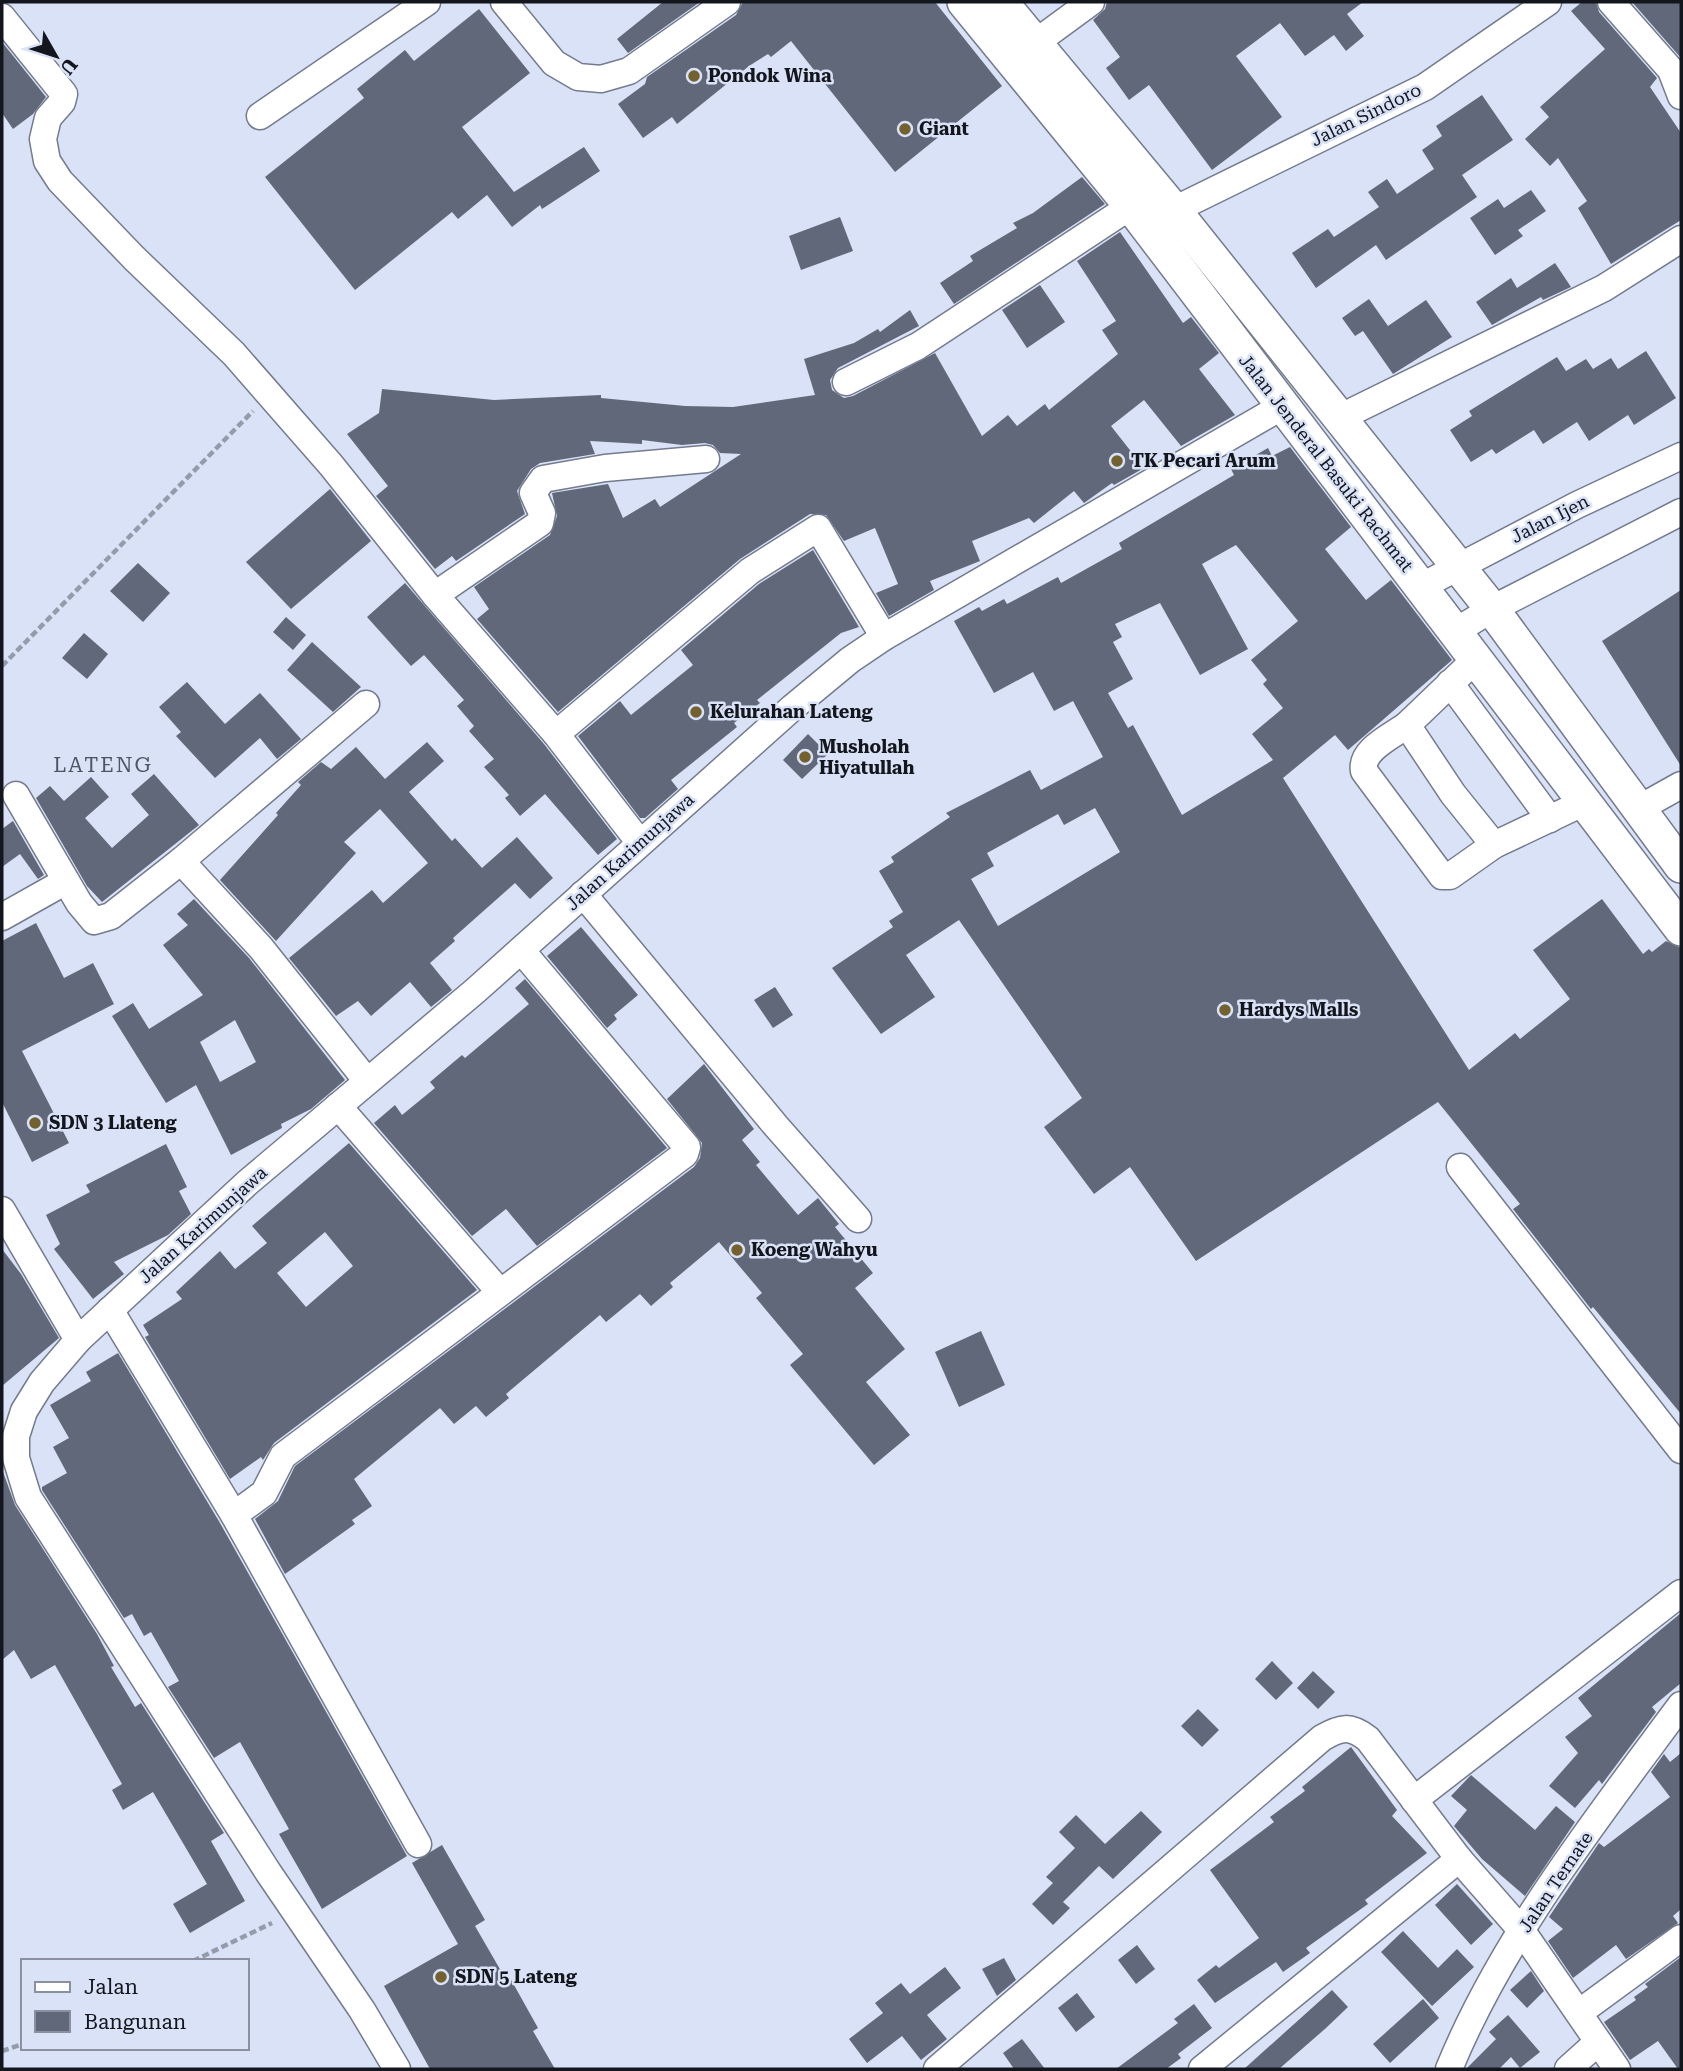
<svg xmlns="http://www.w3.org/2000/svg" width="1683" height="2071" font-family="'Roboto Serif',serif">
<style>
.building{fill:#61687a;fill-rule:evenodd}
.lines{fill:none;stroke-linecap:round;stroke-linejoin:round}
.minor-casing{stroke:#747b8e;stroke-width:29}
.major-casing{stroke:#747b8e;stroke-width:36}
.path{stroke:#949baa;stroke-width:4.5;stroke-dasharray:7 3.5;stroke-linecap:butt}
.minor{stroke:#fff;stroke-width:26}
.major{stroke:#fff;stroke-width:33}
.poi-dot{fill:#746130;stroke:#d9e2f6;stroke-width:2.5}
.labels{text-anchor:middle;stroke-width:5;stroke-linejoin:round;paint-order:stroke}
.poi-label{font-size:18px;font-weight:bold;fill:#13161d;stroke:#d9e2f6;text-anchor:start}
.street-label{font-size:18px;fill:#13161d;stroke:#d9e2f6}
.quarter-label{font-size:21px;letter-spacing:2px;fill:#4e5566;stroke:#d9e2f6}
</style>
<rect width="100%" height="100%" fill="#d9e2f6"/>
<g class="building">
<path d="M 663,2 L 700,2 L 628,53 L 617,39 Z"/>
<path d="M 743,2 L 935,2 L 1002,86 L 895,172 L 791,41 L 771,57 L 768,54 L 749,66 L 677,124 L 672,117 L 643,138 L 618,104 L 645,84 L 647,77 L 736,15 Z"/>
<path d="M 1107,2 L 1363,2 L 1347,14 L 1364,36 L 1346,51 L 1334,35 L 1305,56 L 1280,23 L 1236,56 L 1282,117 L 1212,170 L 1149,85 L 1129,100 L 1106,68 L 1120,57 L 1093,20 L 1105,9 Z"/>
<path d="M 1582,2 L 1596,2 L 1599,12 L 1657,78 L 1650,87 L 1681,133 L 1681,220 L 1611,264 L 1578,208 L 1587,201 L 1558,158 L 1550,166 L 1525,139 L 1549,117 L 1540,107 L 1605,49 L 1571,11 Z"/>
<path d="M 1632,2 L 1681,2 L 1681,58 Z"/>
<path d="M 479,9 L 530,73 L 462,127 L 514,192 L 584,147 L 600,171 L 542,209 L 540,205 L 512,227 L 487,195 L 458,219 L 452,212 L 355,290 L 265,177 L 364,98 L 357,89 L 405,50 L 414,61 Z"/>
<path d="M 2,42 L 46,97 L 33,114 L 13,129 L 2,113 Z"/>
<path d="M 1482,95 L 1513,140 L 1462,175 L 1477,197 L 1386,260 L 1376,245 L 1316,288 L 1292,253 L 1328,229 L 1334,237 L 1379,207 L 1368,192 L 1387,179 L 1397,194 L 1434,169 L 1422,150 L 1442,136 L 1436,126 Z"/>
<path d="M 1082,177 L 1105,204 L 954,304 L 940,283 L 973,261 L 970,256 L 1017,228 L 1013,223 L 1033,213 Z"/>
<path d="M 1531,190 L 1546,211 L 1518,230 L 1523,236 L 1495,255 L 1470,218 L 1498,199 L 1504,208 Z"/>
<path d="M 840,217 L 853,251 L 801,270 L 789,236 Z"/>
<path d="M 1120,232 L 1183,323 L 1191,317 L 1219,353 L 1199,369 L 1235,415 L 1181,446 L 1144,400 L 1111,426 L 1144,468 L 1114,485 L 1112,483 L 1084,503 L 1074,491 L 1034,523 L 1029,518 L 972,541 L 980,561 L 930,581 L 934,590 L 889,616 L 876,593 L 898,584 L 875,528 L 844,541 L 826,515 L 810,514 L 740,559 L 558,712 L 477,619 L 489,609 L 474,587 L 550,535 L 557,516 L 552,493 L 608,484 L 623,518 L 655,499 L 660,507 L 741,454 L 720,453 L 713,445 L 705,443 L 682,445 L 642,440 L 642,444 L 590,441 L 595,454 L 540,463 L 531,469 L 517,491 L 525,514 L 456,561 L 452,556 L 435,569 L 376,496 L 388,486 L 347,434 L 379,413 L 382,389 L 494,400 L 601,395 L 601,398 L 685,406 L 733,407 L 815,395 L 804,359 L 854,343 L 878,329 L 880,332 L 910,310 L 919,326 L 838,368 L 830,380 L 832,390 L 844,398 L 853,396 L 935,353 L 982,436 L 1008,415 L 1017,426 L 1045,404 L 1049,410 L 1118,354 L 1102,330 L 1116,321 L 1077,261 Z"/>
<path d="M 1555,263 L 1571,287 L 1543,300 L 1541,297 L 1492,325 L 1476,302 L 1511,278 L 1517,288 Z"/>
<path d="M 1040,285 L 1065,322 L 1027,348 L 1002,310 Z"/>
<path d="M 1369,299 L 1388,326 L 1426,300 L 1452,337 L 1393,374 L 1363,331 L 1355,336 L 1342,318 Z"/>
<path d="M 1646,351 L 1676,398 L 1634,425 L 1628,415 L 1589,441 L 1577,422 L 1543,444 L 1534,430 L 1496,454 L 1492,449 L 1471,462 L 1450,430 L 1472,416 L 1469,411 L 1557,357 L 1566,371 L 1586,359 L 1593,369 L 1611,358 L 1618,369 Z"/>
<path d="M 1290,447 L 1351,527 L 1325,549 L 1366,600 L 1391,580 L 1452,660 L 1348,750 L 1335,735 L 1283,778 L 1469,1070 L 1515,1033 L 1520,1039 L 1570,999 L 1533,950 L 1602,899 L 1643,954 L 1649,949 L 1652,952 L 1666,941 L 1681,948 L 1681,1414 L 1593,1307 L 1591,1309 L 1513,1209 L 1520,1204 L 1438,1102 L 1196,1261 L 1130,1167 L 1094,1194 L 1044,1127 L 1082,1098 L 959,920 L 906,955 L 935,997 L 881,1034 L 832,968 L 893,927 L 889,921 L 903,912 L 879,871 L 894,862 L 891,857 L 950,817 L 946,813 L 1030,770 L 1041,790 L 1103,757 L 1073,701 L 1054,711 L 1033,672 L 994,693 L 954,621 L 979,607 L 982,611 L 1004,599 L 1007,604 L 1058,577 L 1061,583 L 1122,549 L 1119,543 L 1234,475 L 1231,469 L 1268,448 L 1272,456 ZM 1236,545 L 1298,621 L 1251,660 L 1267,680 L 1263,684 L 1283,708 L 1252,734 L 1273,760 L 1182,815 L 1133,725 L 1128,728 L 1108,693 L 1133,679 L 1113,642 L 1122,637 L 1115,624 L 1160,603 L 1200,675 L 1248,649 L 1202,564 ZM 1095,808 L 1120,852 L 998,926 L 971,879 L 994,866 L 987,853 L 1058,814 L 1064,825 Z"/>
<path d="M 330,489 L 371,541 L 291,609 L 246,562 Z"/>
<path d="M 813,550 L 859,627 L 841,633 L 757,700 L 760,703 L 734,723 L 737,727 L 671,780 L 678,789 L 645,818 L 640,818 L 578,736 L 620,701 L 631,715 L 693,665 L 681,650 L 759,584 Z"/>
<path d="M 138,563 L 170,593 L 143,622 L 110,591 Z"/>
<path d="M 405,583 L 544,744 L 617,839 L 598,855 L 545,794 L 520,816 L 505,798 L 509,795 L 484,767 L 494,759 L 469,731 L 474,726 L 457,706 L 464,700 L 424,655 L 411,666 L 367,617 Z"/>
<path d="M 1681,590 L 1681,766 L 1602,641 Z"/>
<path d="M 286,617 L 306,635 L 293,650 L 273,632 Z"/>
<path d="M 84,633 L 108,654 L 87,679 L 62,658 Z"/>
<path d="M 312,642 L 361,687 L 333,712 L 287,670 Z"/>
<path d="M 187,682 L 225,724 L 260,693 L 301,739 L 277,759 L 260,738 L 215,778 L 176,736 L 181,732 L 159,707 Z"/>
<path d="M 808,734 L 828,754 L 802,779 L 783,760 Z"/>
<path d="M 427,742 L 444,761 L 409,792 L 452,841 L 455,838 L 482,868 L 517,837 L 553,878 L 530,899 L 515,883 L 453,938 L 455,941 L 430,963 L 452,990 L 431,1007 L 410,982 L 371,1016 L 358,1001 L 336,1016 L 289,958 L 372,890 L 383,903 L 428,863 L 380,809 L 344,842 L 356,853 L 276,941 L 220,880 L 278,815 L 276,813 L 301,785 L 298,782 L 321,762 L 331,769 L 356,747 L 385,779 Z"/>
<path d="M 154,774 L 199,825 L 102,902 L 87,886 L 36,798 L 50,786 L 64,801 L 91,777 L 109,797 L 85,818 L 112,848 L 149,815 L 131,794 Z"/>
<path d="M 13,821 L 44,875 L 38,879 L 20,854 L 2,867 L 2,829 Z"/>
<path d="M 194,899 L 249,958 L 345,1080 L 311,1109 L 281,1124 L 282,1128 L 231,1155 L 196,1085 L 166,1103 L 112,1016 L 133,1003 L 149,1029 L 203,995 L 163,945 L 188,925 L 177,914 ZM 235,1020 L 256,1062 L 220,1082 L 200,1042 Z"/>
<path d="M 36,923 L 64,978 L 93,963 L 114,1004 L 22,1051 L 69,1143 L 32,1162 L 2,1102 L 2,941 Z"/>
<path d="M 581,927 L 638,995 L 614,1015 L 617,1019 L 607,1028 L 547,956 Z"/>
<path d="M 525,979 L 667,1148 L 537,1246 L 506,1209 L 472,1236 L 374,1123 L 395,1105 L 402,1115 L 435,1088 L 430,1082 L 462,1055 L 465,1058 L 529,1004 L 515,988 Z"/>
<path d="M 775,987 L 793,1015 L 773,1028 L 754,1000 Z"/>
<path d="M 704,1064 L 754,1129 L 742,1140 L 760,1162 L 756,1165 L 798,1215 L 818,1198 L 839,1224 L 835,1227 L 873,1273 L 855,1288 L 905,1349 L 866,1382 L 910,1435 L 874,1465 L 790,1365 L 803,1354 L 756,1298 L 762,1293 L 719,1242 L 670,1283 L 673,1287 L 651,1306 L 640,1294 L 606,1322 L 600,1315 L 506,1394 L 509,1398 L 486,1417 L 476,1406 L 454,1424 L 440,1408 L 354,1479 L 372,1506 L 352,1520 L 355,1524 L 285,1574 L 255,1519 L 278,1501 L 295,1466 L 694,1167 L 700,1158 L 702,1143 L 667,1099 Z"/>
<path d="M 349,1143 L 477,1290 L 274,1443 L 263,1460 L 261,1457 L 230,1479 L 145,1337 L 149,1335 L 143,1325 L 182,1299 L 176,1292 L 220,1251 L 235,1269 L 267,1243 L 252,1226 ZM 325,1232 L 353,1266 L 306,1307 L 277,1273 Z"/>
<path d="M 166,1144 L 187,1187 L 179,1191 L 191,1214 L 168,1235 L 114,1262 L 124,1274 L 93,1299 L 54,1249 L 60,1244 L 46,1215 L 90,1192 L 86,1185 Z"/>
<path d="M 2,1249 L 21,1274 L 59,1338 L 2,1386 Z"/>
<path d="M 981,1331 L 1005,1385 L 959,1407 L 935,1352 Z"/>
<path d="M 118,1353 L 220,1523 L 407,1856 L 322,1909 L 279,1834 L 289,1829 L 240,1742 L 214,1758 L 168,1687 L 179,1681 L 151,1632 L 144,1636 L 132,1614 L 124,1618 L 42,1490 L 42,1487 L 67,1473 L 53,1447 L 69,1438 L 50,1405 L 91,1381 L 86,1372 Z"/>
<path d="M 2,1469 L 15,1505 L 97,1634 L 114,1666 L 111,1667 L 135,1707 L 141,1703 L 224,1833 L 211,1841 L 245,1901 L 190,1933 L 173,1904 L 207,1884 L 153,1792 L 123,1810 L 112,1790 L 122,1784 L 55,1665 L 31,1679 L 14,1650 L 2,1660 Z"/>
<path d="M 1681,1613 L 1681,1683 L 1652,1707 L 1656,1712 L 1602,1784 L 1599,1780 L 1575,1808 L 1549,1786 L 1578,1753 L 1565,1737 L 1592,1716 L 1578,1698 Z"/>
<path d="M 1272,1661 L 1293,1683 L 1276,1700 L 1255,1679 Z"/>
<path d="M 1313,1671 L 1335,1692 L 1318,1709 L 1297,1688 Z"/>
<path d="M 1198,1709 L 1219,1730 L 1202,1747 L 1181,1726 Z"/>
<path d="M 1351,1747 L 1397,1810 L 1392,1816 L 1427,1853 L 1365,1900 L 1368,1904 L 1306,1948 L 1310,1953 L 1283,1972 L 1276,1962 L 1215,2003 L 1197,1980 L 1216,1965 L 1219,1968 L 1259,1938 L 1210,1870 L 1274,1822 L 1270,1817 L 1305,1791 L 1302,1787 Z"/>
<path d="M 1681,1753 L 1681,1909 L 1673,1916 L 1678,1923 L 1626,1959 L 1616,1945 L 1573,1978 L 1548,1941 L 1563,1929 L 1549,1917 L 1599,1843 L 1604,1847 L 1670,1797 L 1651,1772 L 1664,1754 L 1670,1762 Z"/>
<path d="M 1471,1775 L 1535,1830 L 1556,1806 L 1575,1822 L 1525,1896 L 1482,1859 L 1454,1826 L 1467,1810 L 1451,1796 Z"/>
<path d="M 1141,1811 L 1162,1832 L 1113,1879 L 1099,1866 L 1063,1902 L 1070,1908 L 1053,1925 L 1032,1904 L 1053,1883 L 1046,1877 L 1075,1848 L 1059,1832 L 1076,1815 L 1105,1844 Z"/>
<path d="M 442,1845 L 485,1920 L 475,1926 L 501,1971 L 505,1969 L 538,2028 L 533,2031 L 555,2069 L 430,2069 L 384,1986 L 458,1944 L 412,1863 Z"/>
<path d="M 1457,1884 L 1493,1924 L 1471,1945 L 1435,1905 Z"/>
<path d="M 1403,1931 L 1438,1968 L 1457,1949 L 1474,1967 L 1432,2006 L 1381,1952 Z"/>
<path d="M 1137,1945 L 1155,1969 L 1136,1984 L 1118,1960 Z"/>
<path d="M 1681,1957 L 1681,2069 L 1678,2069 L 1658,2041 L 1630,2060 L 1604,2022 L 1636,2000 L 1634,1997 L 1648,1987 L 1645,1984 Z"/>
<path d="M 1004,1958 L 1016,1980 L 997,1996 L 982,1969 Z"/>
<path d="M 945,1967 L 961,1988 L 927,2015 L 947,2039 L 921,2060 L 902,2036 L 867,2063 L 849,2039 L 883,2013 L 875,2003 L 901,1983 L 910,1994 Z"/>
<path d="M 1531,1971 L 1544,1991 L 1527,2008 L 1510,1990 Z"/>
<path d="M 1332,1990 L 1348,2007 L 1326,2028 L 1279,2069 L 1244,2069 Z"/>
<path d="M 1077,1993 L 1095,2017 L 1076,2032 L 1058,2008 Z"/>
<path d="M 1423,1999 L 1439,2018 L 1390,2063 L 1373,2044 Z"/>
<path d="M 1194,2004 L 1212,2028 L 1178,2054 L 1181,2058 L 1166,2069 L 1116,2069 L 1178,2023 L 1174,2019 Z"/>
<path d="M 1508,2015 L 1540,2052 L 1520,2068 L 1511,2057 L 1499,2069 L 1466,2069 L 1496,2039 L 1489,2032 Z"/>
<path d="M 1022,2039 L 1045,2069 L 1014,2069 L 1003,2053 Z"/>
</g>
<g class="lines">
<g class="minor-casing">
<g id="minor">
<path d="M 504,2 L 554,63 L 578,77 L 601,79 L 629,71 L 727,2"/>
<path d="M 1611,2 L 1671,70 L 1681,96"/>
<path d="M 2,17 L 64,94 L 62,102 L 48,118 L 43,139 L 47,161 L 60,181 L 134,258 L 234,354 L 331,465 L 435,595 L 556,734 L 640,843"/>
<path d="M 1035,43 L 1091,2"/>
<path d="M 260,116 L 427,2"/>
<path d="M 1174,210 L 1425,87 L 1548,2"/>
<path d="M 846,382 L 918,346 L 1131,206"/>
<path d="M 1339,418 L 1604,288 L 1681,239"/>
<path d="M 1422,586 L 1577,505 L 1681,456"/>
<path d="M 435,595 L 540,523 L 542,513 L 533,493 L 543,479 L 605,468 L 706,459"/>
<path d="M 1456,631 L 1492,609 L 1681,512"/>
<path d="M 1476,659 L 1407,725 L 1453,794 L 1494,845 L 1585,802"/>
<path d="M 1450,683 L 1550,819"/>
<path d="M 366,704 L 181,861 L 261,948 L 367,1081"/>
<path d="M 1407,725 C 1392,736 1360,750 1364,771 L 1442,876 L 1450,876 L 1494,845"/>
<path d="M 556,734 L 750,571 L 818,528 L 884,637"/>
<path d="M 16,795 L 79,903 L 94,921 L 111,916 L 181,861"/>
<path d="M 1638,809 L 1681,785"/>
<path d="M 583,894 L 776,1126 L 858,1219"/>
<path d="M 2,917 L 66,881"/>
<path d="M 338,1106 L 499,1291"/>
<path d="M 1460,1167 L 1681,1450"/>
<path d="M 2,1210 L 78,1340"/>
<path d="M 110,1310 L 234,1515 L 418,1844"/>
<path d="M 234,1515 L 264,1493 L 283,1456 L 685,1154 L 687,1147 L 521,950"/>
<path d="M 1414,1800 L 1681,1593"/>
<path d="M 1580,2012 L 1681,1938"/>
<path d="M 397,2069 L 362,2010 L 268,1872 L 28,1497 L 16,1458 L 16,1436 L 24,1411 L 42,1382 L 78,1340 L 247,1183 L 475,991 L 792,708 L 850,660 L 884,637 L 1281,407"/>
<path d="M 937,2069 L 1322,1738 C 1341,1727 1350,1725 1368,1739 L 1459,1859 L 1522,1931 L 1617,2069"/>
<path d="M 1202,2069 L 1459,1859"/>
<path d="M 1449,2069 C 1502,1939 1598,1817 1681,1705"/>
<path d="M 1568,2069 L 1598,2042"/>
</g>
</g>
<g class="major-casing">
<g id="major">
<path d="M 964,2 L 1131,206 L 1681,929"/>
<path d="M 1001,2 L 1174,210 L 1492,609 L 1681,866"/>
</g>
</g>
<g class="path">
<path d="M 2,666 L 253,411"/>
<path d="M 193,1961 L 272,1923"/>
<path d="M 2,2051 L 23,2044"/>
</g>
<use href="#minor" class="minor"/>
<use href="#major" class="major"/>
</g>
<g class="poi-dot">
<circle cx="694" cy="76" r="7"/>
<circle cx="905" cy="129" r="7"/>
<circle cx="1117" cy="461" r="7"/>
<circle cx="696" cy="712" r="7"/>
<circle cx="805" cy="757" r="7"/>
<circle cx="1225" cy="1010" r="7"/>
<circle cx="35" cy="1123" r="7"/>
<circle cx="737" cy="1250" r="7"/>
<circle cx="441" cy="1977" r="7"/>
</g>
<g class="labels">
<g class="poi-label">
<text x="708" y="82">Pondok Wina</text>
<text x="919" y="135">Giant</text>
<text x="1131" y="467">TK Pecari Arum</text>
<text x="710" y="718">Kelurahan Lateng</text>
<text x="819" y="753">Musholah<tspan x="819" dy="21">Hiyatullah</tspan></text>
<text x="1239" y="1016">Hardys Malls</text>
<text x="49" y="1129">SDN 3 Llateng</text>
<text x="751" y="1256">Koeng Wahyu</text>
<text x="455" y="1983">SDN 5 Lateng</text>
</g>
<g class="street-label">
<text transform="translate(1366 115) rotate(-26)" y="6">Jalan Sindoro</text>
<text transform="translate(1326 463) rotate(52)" y="6">Jalan Jenderal Basuki Rachmat</text>
<text transform="translate(1550 519) rotate(-27)" y="6">Jalan Ijen</text>
<text transform="translate(630 852) rotate(-42)" y="6">Jalan Karimunjawa</text>
<text transform="translate(203 1225) rotate(-42)" y="6">Jalan Karimunjawa</text>
<text transform="translate(1556 1882) rotate(-56)" y="6">Jalan Ternate</text>
</g>
<g class="quarter-label">
<text x="103" y="772">LATENG</text>
</g>
</g>
<rect width="1683" height="2071" fill="none" stroke="#13161d" stroke-width="7"/>
<rect x="21" y="1959" width="228" height="91" fill="#d9e2f6" stroke="#8a909f" stroke-width="2"/>
<rect x="35" y="1982" width="35" height="10" fill="#ffffff" stroke="#8a909f" stroke-width="2"/>
<text x="84" y="1994" font-size="21" fill="#13161d">Jalan</text>
<rect x="35" y="2011" width="35" height="21" fill="#61687a" stroke="#8a909f" stroke-width="2"/>
<text x="84" y="2029" font-size="21" fill="#13161d">Bangunan</text>
<g transform="translate(56 56) rotate(129)" stroke="#d9e2f6" stroke-width="5" paint-order="stroke">
<path d="M0-5L12 26L0 18L-12 26Z" fill="#13161d"/>
<text y="-10" font-size="19" font-weight="bold" text-anchor="middle" fill="#13161d">U</text>
</g>
</svg>
